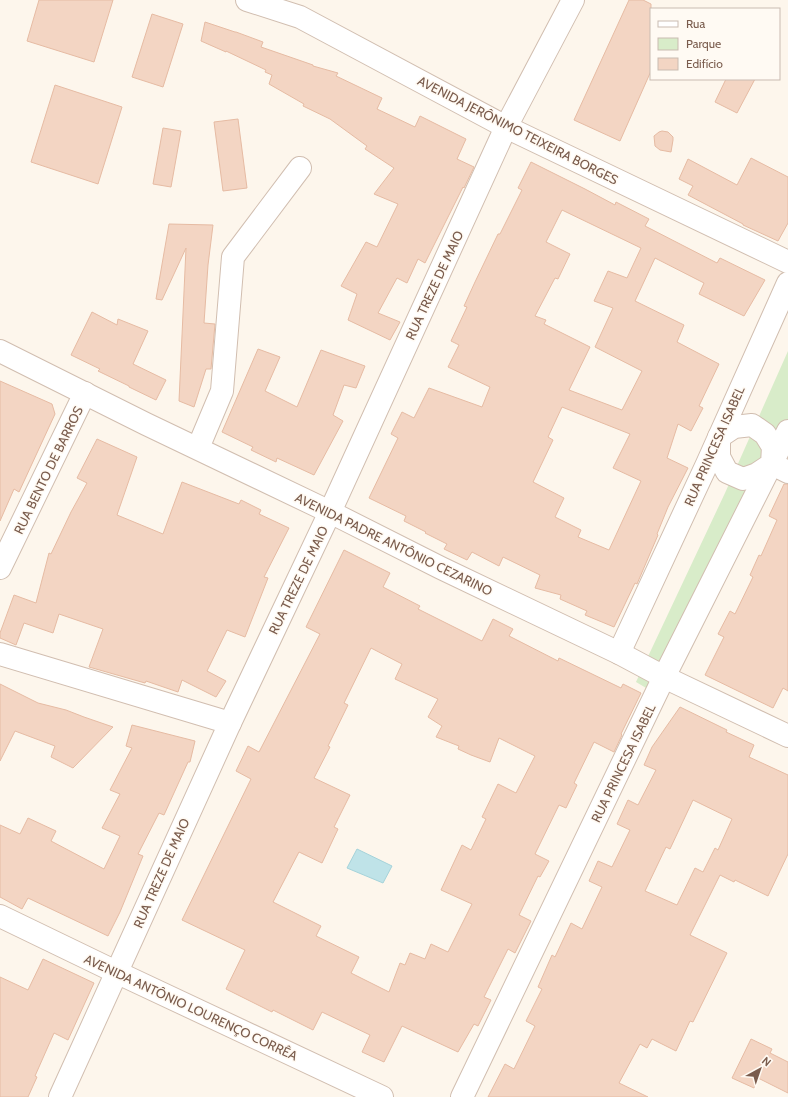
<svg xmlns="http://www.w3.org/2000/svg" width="788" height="1097" font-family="Cabin,sans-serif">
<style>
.green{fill:#d8ecc9}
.water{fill:#bfe3e8;stroke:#a5d3da}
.building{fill:#f3d5c3;stroke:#e6bba3;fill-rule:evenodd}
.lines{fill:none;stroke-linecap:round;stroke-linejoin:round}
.minor-casing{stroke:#d1beb0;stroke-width:24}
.minor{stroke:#fff;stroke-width:22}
.labels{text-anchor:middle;stroke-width:3;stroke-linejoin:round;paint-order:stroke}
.street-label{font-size:13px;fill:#7a5c4d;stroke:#fffaf3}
</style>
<rect width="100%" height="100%" fill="#fdf6ec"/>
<path class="green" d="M 788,351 L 788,442 L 658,695 L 636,682 L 725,493 Z"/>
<path class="water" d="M 357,849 L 392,866 L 383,883 L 347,868 Z"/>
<g class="building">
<path d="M 39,0 L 113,0 L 94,62 L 27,41 Z"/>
<path d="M 629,0 L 643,0 L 651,4 L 651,71 L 620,141 L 574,120 Z"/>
<path d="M 152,14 L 183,24 L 163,87 L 132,77 Z"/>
<path d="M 205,22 L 235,32 L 236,32 L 263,42 L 261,47 L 313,65 L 313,66 L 338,73 L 336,76 L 382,98 L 377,109 L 415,127 L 420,116 L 466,139 L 457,159 L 474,167 L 464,188 L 463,187 L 425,263 L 418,259 L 407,283 L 397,278 L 378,313 L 400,322 L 390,340 L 348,320 L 357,294 L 341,286 L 366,242 L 377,247 L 398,204 L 374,194 L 394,168 L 365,149 L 367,146 L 330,119 L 303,106 L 304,104 L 269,84 L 272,75 L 265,72 L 266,70 L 226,51 L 226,52 L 201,41 Z"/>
<path d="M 726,79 L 755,79 L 737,113 L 715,102 Z"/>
<path d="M 55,85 L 122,107 L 98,184 L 31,162 Z"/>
<path d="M 238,119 L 247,188 L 223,191 L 214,122 Z"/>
<path d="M 163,128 L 181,131 L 171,187 L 153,184 Z"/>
<path d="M 662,131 L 668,132 L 673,137 L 673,140 L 671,152 L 660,150 L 655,146 L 654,136 L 659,132 Z"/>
<path d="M 751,158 L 788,177 L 788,223 L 778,241 L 743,225 L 743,224 L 688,195 L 693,186 L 679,179 L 688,159 L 737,185 Z"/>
<path d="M 531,162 L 585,189 L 615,205 L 616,202 L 649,219 L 645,226 L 717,263 L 720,258 L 765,280 L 744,316 L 699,294 L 704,283 L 655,258 L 635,301 L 684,325 L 677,342 L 719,364 L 699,406 L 703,408 L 691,431 L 678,424 L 667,458 L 688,468 L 668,507 L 657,534 L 658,535 L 637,584 L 635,583 L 614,627 L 585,615 L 587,611 L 560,599 L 561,595 L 535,588 L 540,575 L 503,557 L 499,566 L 472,552 L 467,560 L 444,549 L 447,544 L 425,533 L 426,532 L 404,521 L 406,516 L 369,498 L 398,438 L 391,434 L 402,412 L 414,418 L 429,388 L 482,407 L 490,387 L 448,367 L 459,345 L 451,341 L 467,307 L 464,306 L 475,282 L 498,234 L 500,234 L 522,190 L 518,188 ZM 562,210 L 641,248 L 627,278 L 608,271 L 594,301 L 613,308 L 595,347 L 642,371 L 622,410 L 569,390 L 590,347 L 544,324 L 546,320 L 535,316 L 555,278 L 558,279 L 570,254 L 546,242 ZM 562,407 L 630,434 L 613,468 L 641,481 L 609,550 L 578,537 L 581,530 L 555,517 L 564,498 L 533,482 L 553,440 L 548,437 Z"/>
<path d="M 169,224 L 213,225 L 208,265 L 204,323 L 215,324 L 211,369 L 206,369 L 194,407 L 179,401 L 186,248 L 162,300 L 156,299 Z"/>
<path d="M 92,312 L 117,325 L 118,319 L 148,331 L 133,364 L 166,380 L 156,400 L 129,387 L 129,386 L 98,371 L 100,369 L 71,355 Z"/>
<path d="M 258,349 L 280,357 L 265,391 L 297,407 L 321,350 L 365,366 L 356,388 L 344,385 L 333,415 L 343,421 L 314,475 L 277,458 L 276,462 L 251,450 L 253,447 L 222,432 Z"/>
<path d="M 0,381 L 52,404 L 55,414 L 19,492 L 14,489 L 0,521 Z"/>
<path d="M 97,439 L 137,457 L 117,515 L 163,534 L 182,482 L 239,504 L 241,500 L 261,510 L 259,514 L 289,528 L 264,577 L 268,578 L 245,637 L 227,630 L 207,671 L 226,681 L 216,697 L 182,680 L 178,692 L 146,681 L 145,683 L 89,667 L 103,629 L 59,614 L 53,633 L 24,623 L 16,645 L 0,638 L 0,633 L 14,595 L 36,603 L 49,553 L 51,554 L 71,512 L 87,483 L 77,478 Z"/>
<path d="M 784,484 L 788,484 L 788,691 L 783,688 L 773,708 L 705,675 L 724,637 L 718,634 L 730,611 L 735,614 L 753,577 L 750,575 L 759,555 L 761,556 L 777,520 L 769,516 Z"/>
<path d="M 344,550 L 390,573 L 383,587 L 420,606 L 418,609 L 482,641 L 493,619 L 513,629 L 509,636 L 558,661 L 559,658 L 621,688 L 623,684 L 641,693 L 621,734 L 622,735 L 614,752 L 594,742 L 574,783 L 577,785 L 566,808 L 559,805 L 535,854 L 549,861 L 540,877 L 538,876 L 519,915 L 531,921 L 515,953 L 508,949 L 484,997 L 491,1000 L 478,1026 L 474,1024 L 458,1052 L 402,1026 L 384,1062 L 362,1052 L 370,1035 L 322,1012 L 313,1030 L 273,1010 L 272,1012 L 226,989 L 245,950 L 182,920 L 251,779 L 236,771 L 248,746 L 259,752 L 320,634 L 306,627 ZM 371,648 L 402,664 L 395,679 L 438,699 L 428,717 L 442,726 L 436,737 L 459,746 L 458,749 L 471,755 L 490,762 L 499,738 L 535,756 L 516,793 L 498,784 L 482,817 L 486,819 L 471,850 L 462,845 L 441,890 L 472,904 L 448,952 L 431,944 L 425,959 L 410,953 L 405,965 L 400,963 L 389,992 L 351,973 L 359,957 L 316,936 L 321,926 L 273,902 L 299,852 L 322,863 L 338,829 L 334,827 L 350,795 L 314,778 L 330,747 L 328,746 L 348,705 L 344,703 Z"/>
<path d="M 0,684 L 38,703 L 66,710 L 84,717 L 113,727 L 73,768 L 51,757 L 55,746 L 15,731 L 0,761 Z"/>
<path d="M 680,707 L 727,730 L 726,732 L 754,745 L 749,757 L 788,775 L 788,854 L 768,896 L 735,880 L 734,882 L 720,875 L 690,935 L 727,953 L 693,1022 L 690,1021 L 676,1051 L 652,1039 L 647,1048 L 640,1044 L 619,1083 L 648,1097 L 488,1097 L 505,1064 L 514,1069 L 535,1026 L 526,1021 L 542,989 L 538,987 L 552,955 L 555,957 L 571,923 L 582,929 L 602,887 L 589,881 L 598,861 L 612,867 L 630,830 L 617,824 L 628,800 L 638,805 L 656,770 L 644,765 L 652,747 ZM 693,800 L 732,819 L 718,850 L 715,848 L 703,872 L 695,868 L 677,905 L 645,891 L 666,847 L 670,849 Z"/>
<path d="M 132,725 L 195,741 L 190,762 L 188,762 L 164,815 L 159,813 L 138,854 L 143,856 L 120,912 L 108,936 L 28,898 L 22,909 L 0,897 L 0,825 L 20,834 L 28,818 L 56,831 L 51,841 L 104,869 L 120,836 L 102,828 L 120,794 L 110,790 L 132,748 L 126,746 Z"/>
<path d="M 43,959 L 94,983 L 68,1040 L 54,1033 L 35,1076 L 37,1077 L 28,1097 L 0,1097 L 0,977 L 28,990 Z"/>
<path d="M 751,1039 L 772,1049 L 770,1053 L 788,1062 L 788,1093 L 758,1078 L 754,1088 L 732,1078 Z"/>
</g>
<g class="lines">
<g class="minor-casing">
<g id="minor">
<path d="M 247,0 L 300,17 L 506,127 L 788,262"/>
<path d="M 0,351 L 146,424 L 330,512 L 441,568 L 619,653 L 664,677 L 788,736"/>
<path d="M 752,425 L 765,434 L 773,447 L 772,464 L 757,474 L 743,479 L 727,472 L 719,457 L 719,437 L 734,427 Z"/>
<path d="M 198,448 L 222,391 L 233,257 L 300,168"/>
<path d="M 772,464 L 788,472"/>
<path d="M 0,568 L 85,393"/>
<path d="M 619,653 L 707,464 L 788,283"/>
<path d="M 0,654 L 230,723"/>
<path d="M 0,916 L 116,972 L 382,1097"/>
<path d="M 60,1097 L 230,723 L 330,512 L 506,127 L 573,0"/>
<path d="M 462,1097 L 664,677 L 788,431"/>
</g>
</g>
<use href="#minor" class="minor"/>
</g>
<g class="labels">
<g class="street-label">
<text transform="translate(518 130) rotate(27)" y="5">AVENIDA JERÔNIMO TEIXEIRA BORGES</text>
<text transform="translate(434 285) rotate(-65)" y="5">RUA TREZE DE MAIO</text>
<text transform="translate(714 446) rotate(-66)" y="5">RUA PRINCESA ISABEL</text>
<text transform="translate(48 470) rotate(-64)" y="5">RUA BENTO DE BARROS</text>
<text transform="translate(394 544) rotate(26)" y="5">AVENIDA PADRE ANTÔNIO CEZARINO</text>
<text transform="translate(298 580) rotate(-64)" y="5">RUA TREZE DE MAIO</text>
<text transform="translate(623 763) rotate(-64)" y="5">RUA PRINCESA ISABEL</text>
<text transform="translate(161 873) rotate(-66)" y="5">RUA TREZE DE MAIO</text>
<text transform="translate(191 1007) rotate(25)" y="5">AVENIDA ANTÔNIO LOURENÇO CORRÊA</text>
</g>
</g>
<rect x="650" y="8" width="130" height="72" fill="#fffaf3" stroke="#cabbb1"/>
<rect x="658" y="21" width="20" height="6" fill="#ffffff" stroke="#cabbb1"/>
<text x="686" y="28" font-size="12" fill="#7a5c4d">Rua</text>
<rect x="658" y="38" width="20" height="12" fill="#d8ecc9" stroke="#cabbb1"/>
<text x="686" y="48" font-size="12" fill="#7a5c4d">Parque</text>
<rect x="658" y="58" width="20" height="12" fill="#f3d5c3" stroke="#cabbb1"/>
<text x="686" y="68" font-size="12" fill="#7a5c4d">Edifício</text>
<g transform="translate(760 1069) rotate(40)" stroke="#fffaf3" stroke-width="3" paint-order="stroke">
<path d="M0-3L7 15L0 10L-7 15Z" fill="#7a5c4d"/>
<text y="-6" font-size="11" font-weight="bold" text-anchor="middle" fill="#7a5c4d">N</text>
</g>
</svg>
